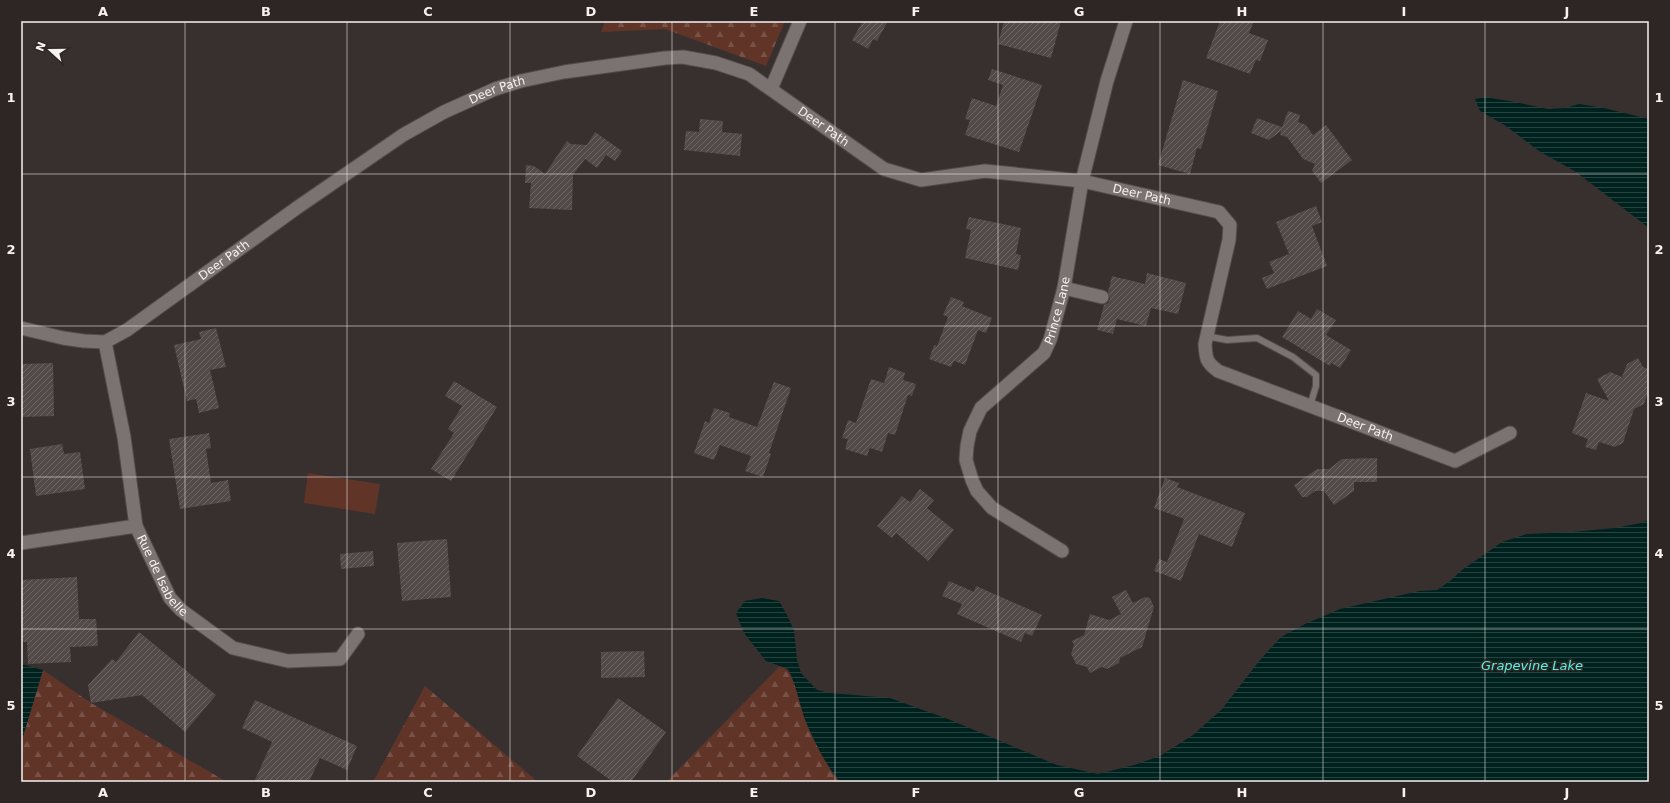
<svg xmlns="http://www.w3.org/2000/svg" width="1670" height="803" font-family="'DejaVu Sans',sans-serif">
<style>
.forest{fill:url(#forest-firs)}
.pitch{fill:#613428}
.water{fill:url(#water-rules)}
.building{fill:url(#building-hatch)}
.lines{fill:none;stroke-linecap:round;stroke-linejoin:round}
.lane-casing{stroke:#524c4b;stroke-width:8}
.street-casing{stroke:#524c4b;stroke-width:15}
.lane{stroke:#7b7371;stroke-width:6}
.street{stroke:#7b7371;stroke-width:13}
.grid{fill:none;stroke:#f6f2f0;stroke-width:1;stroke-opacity:0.55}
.labels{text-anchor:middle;stroke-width:3.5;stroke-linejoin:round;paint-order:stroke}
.street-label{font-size:12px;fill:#f6f2f0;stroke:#2d2625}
.water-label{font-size:13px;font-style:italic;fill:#58f3e1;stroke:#2d2625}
.neatline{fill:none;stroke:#f6f2f0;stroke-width:1.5}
.grid-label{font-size:13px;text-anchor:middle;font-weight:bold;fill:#f6f2f0}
</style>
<defs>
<pattern id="forest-firs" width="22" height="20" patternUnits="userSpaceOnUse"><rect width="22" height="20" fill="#613428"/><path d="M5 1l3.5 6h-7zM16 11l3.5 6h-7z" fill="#785248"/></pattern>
<pattern id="water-rules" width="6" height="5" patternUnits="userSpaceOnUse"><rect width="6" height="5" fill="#00221e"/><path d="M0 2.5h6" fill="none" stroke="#26433f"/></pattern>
<pattern id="building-hatch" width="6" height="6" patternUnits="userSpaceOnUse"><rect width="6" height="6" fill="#514a48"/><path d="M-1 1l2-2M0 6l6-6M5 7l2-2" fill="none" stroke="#6b6563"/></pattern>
</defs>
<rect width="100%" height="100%" fill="#37302f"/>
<g class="forest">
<path d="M 605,21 L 785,21 L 766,66 L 665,29 L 601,32 Z"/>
<path d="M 780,666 C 800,674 799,705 806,722 C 813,739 828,769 840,782 L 666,782 Z"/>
<path d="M 43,670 L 91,703 L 227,782 L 21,782 L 21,743 Z"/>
<path d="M 425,686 L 538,782 L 373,782 Z"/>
</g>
<path class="pitch" d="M 308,473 L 380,484 L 375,514 L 304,503 Z"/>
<g class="water">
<path d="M 1485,97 L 1515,102 L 1548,109 L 1565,108 L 1579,104 L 1604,108 L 1649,119 L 1649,228 L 1576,172 L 1539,151 L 1506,126 L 1480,111 L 1475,99 Z"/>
<path d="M 1649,520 L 1649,782 L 840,782 C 828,769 813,739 806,722 C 799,704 797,686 788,669 L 766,661 L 744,633 L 736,613 L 745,601 L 762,598 L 779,601 L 786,613 L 794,630 L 797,660 L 801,673 L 817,690 L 830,693 L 890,698 L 948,719 L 1057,765 L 1098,774 L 1134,765 L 1160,756 L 1193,735 L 1222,709 L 1260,660 L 1281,637 L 1305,624 L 1340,609 L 1419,591 L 1437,590 L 1450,581 L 1462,570 L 1502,542 L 1527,534 L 1572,532 L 1615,528 L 1641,523 Z"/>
<path d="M 21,664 L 43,670 L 21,743 Z"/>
</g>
<g class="building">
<path d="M 863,21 L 888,21 L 877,41 L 873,39 L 868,49 L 852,40 Z"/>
<path d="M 1004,21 L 1061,21 L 1051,58 L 998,44 Z"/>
<path d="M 1220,21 L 1254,21 L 1249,33 L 1268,40 L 1260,61 L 1256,60 L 1250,74 L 1206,58 Z"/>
<path d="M 992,69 L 1042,85 L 1019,152 L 965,135 L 970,120 L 965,119 L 972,98 L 996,106 L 1003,85 L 988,80 Z"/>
<path d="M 1183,80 L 1218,91 L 1201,149 L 1197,148 L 1190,174 L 1158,165 Z"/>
<path d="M 1288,111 L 1300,115 L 1298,122 L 1306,125 L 1313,135 L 1326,125 L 1352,160 L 1321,183 L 1312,171 L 1315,164 L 1303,159 L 1287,137 L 1280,135 L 1281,131 L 1269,140 L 1251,133 L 1257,118 L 1282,127 Z"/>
<path d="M 700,119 L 723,121 L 722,132 L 742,134 L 740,156 L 684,150 L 686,131 L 699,132 Z"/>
<path d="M 595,132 L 622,151 L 615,161 L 606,155 L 597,168 L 585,159 L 573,175 L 572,210 L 529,208 L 531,183 L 525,183 L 526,165 L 534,166 L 545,174 L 567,141 L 571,144 L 587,145 Z"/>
<path d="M 1316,206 L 1322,222 L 1312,226 L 1327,266 L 1267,289 L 1262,278 L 1274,273 L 1269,262 L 1289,254 L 1276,222 Z"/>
<path d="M 969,217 L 1021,228 L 1016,254 L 1021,255 L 1018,270 L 965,258 L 971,230 L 966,229 Z"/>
<path d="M 1147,273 L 1186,283 L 1178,314 L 1151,308 L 1146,326 L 1117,319 L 1113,334 L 1097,330 L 1104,305 L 1108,303 L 1110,299 L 1108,292 L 1112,276 L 1145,284 Z"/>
<path d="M 951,297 L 964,302 L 962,306 L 992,318 L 986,333 L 978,330 L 965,365 L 954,361 L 951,367 L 929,359 L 934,345 L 937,346 L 948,317 L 943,315 Z"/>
<path d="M 1317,309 L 1336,320 L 1326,335 L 1351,350 L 1340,368 L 1331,363 L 1330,366 L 1282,337 L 1298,311 L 1311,319 Z"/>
<path d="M 216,328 L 226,367 L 210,370 L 219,408 L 199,413 L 196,399 L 187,401 L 174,345 L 201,339 L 199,332 Z"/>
<path d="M 1638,358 L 1643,367 L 1649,369 L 1649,389 L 1644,404 L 1634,409 L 1623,443 L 1615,447 L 1599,442 L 1596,450 L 1585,447 L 1588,439 L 1572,433 L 1586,393 L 1609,401 L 1597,379 L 1610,372 L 1622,377 L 1627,364 Z"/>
<path d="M 53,363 L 54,416 L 21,417 L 21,364 Z"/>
<path d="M 889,367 L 905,373 L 903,380 L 916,384 L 912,396 L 908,395 L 895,435 L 888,433 L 882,452 L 870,448 L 867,456 L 845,449 L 848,439 L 842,438 L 848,420 L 856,423 L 871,379 L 884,383 Z"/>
<path d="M 454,381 L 497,407 L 451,481 L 431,469 L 454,433 L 448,429 L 462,406 L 445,396 Z"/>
<path d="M 774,382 L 791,388 L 769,453 L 771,454 L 763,477 L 745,471 L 751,456 L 720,445 L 714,460 L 694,453 L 705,421 L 709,423 L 714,408 L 730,413 L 729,417 L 757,427 Z"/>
<path d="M 209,433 L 211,448 L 206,449 L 211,483 L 228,480 L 231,501 L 180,509 L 169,439 Z"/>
<path d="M 62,444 L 64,454 L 80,452 L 85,489 L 36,496 L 30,449 Z"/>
<path d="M 1377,458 L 1377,482 L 1354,482 L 1354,491 L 1334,505 L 1324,491 L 1315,491 L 1307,497 L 1302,497 L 1294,485 L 1317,469 L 1329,469 L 1342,459 Z"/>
<path d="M 1165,478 L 1179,483 L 1177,487 L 1245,513 L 1232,547 L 1199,534 L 1181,581 L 1154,571 L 1159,559 L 1167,562 L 1184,519 L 1154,508 Z"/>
<path d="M 920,489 L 934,500 L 927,508 L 954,530 L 928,561 L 896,533 L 892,538 L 877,526 L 902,496 L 910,502 Z"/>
<path d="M 447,539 L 451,597 L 402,601 L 397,543 Z"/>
<path d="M 373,551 L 374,566 L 341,569 L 340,554 Z"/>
<path d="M 77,577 L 79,619 L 96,619 L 98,646 L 70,647 L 71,662 L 28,664 L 27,642 L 21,642 L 21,580 Z"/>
<path d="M 949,581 L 974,592 L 976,586 L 1042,615 L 1032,636 L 1025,633 L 1021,642 L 957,614 L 962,604 L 942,596 Z"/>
<path d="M 1126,590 L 1133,603 L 1145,597 L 1150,598 L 1154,607 L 1142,647 L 1120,658 L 1119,663 L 1107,669 L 1102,667 L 1090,673 L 1087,667 L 1076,664 L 1071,654 L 1074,645 L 1072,641 L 1084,635 L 1090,614 L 1109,620 L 1121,614 L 1112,597 Z"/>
<path d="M 139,632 L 216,695 L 185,732 L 142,695 L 91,703 L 88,685 L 112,659 L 116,662 Z"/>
<path d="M 644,651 L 645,677 L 601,678 L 601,652 Z"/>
<path d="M 618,698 L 666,732 L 631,782 L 613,782 L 577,756 Z"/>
<path d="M 255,700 L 357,746 L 347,770 L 320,758 L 309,782 L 254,782 L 272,742 L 242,728 Z"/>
</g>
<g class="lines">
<g class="lane-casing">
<path id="lane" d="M 1206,336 L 1227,340 L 1257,338 L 1293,357 L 1316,375 L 1316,386 L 1310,406"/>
</g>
<g class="street-casing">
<g id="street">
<path d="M 771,89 L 800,21"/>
<path d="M 1064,288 L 1102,297"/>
<path id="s1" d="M 21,328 L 63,338 L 84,341 L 105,342 L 127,330 L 298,207 L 403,135 L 444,112 L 495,89 L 521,81 L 564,72 L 665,58 L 683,57 L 716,63 L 749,74 L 884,169 L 921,180 L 985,171 L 1082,181 L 1219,212 L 1230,225 L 1229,240 L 1205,344 C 1206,359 1206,362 1218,371 L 1455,461 L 1510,433"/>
<path id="s2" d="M 105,342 L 124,437 L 136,526 L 170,598 L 181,610 L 233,648 L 288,661 L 340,659 L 358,634"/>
<path d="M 21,543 L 136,526"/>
<path id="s3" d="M 1062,551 L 992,508 L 977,491 L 972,480 L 966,460 L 967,446 L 970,431 L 981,408 L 1044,353 L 1050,340 L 1064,288 L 1082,181 L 1107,81 L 1126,21"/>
</g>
</g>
<use href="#lane" class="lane"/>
<use href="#street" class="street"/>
</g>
<path class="grid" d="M 185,21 L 185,782M 347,21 L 347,782M 510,21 L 510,782M 672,21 L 672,782M 835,21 L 835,782M 998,21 L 998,782M 1160,21 L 1160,782M 1323,21 L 1323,782M 1485,21 L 1485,782M 21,174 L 1649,174M 21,326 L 1649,326M 21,477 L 1649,477M 21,629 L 1649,629"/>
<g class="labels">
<g class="street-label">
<text dy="4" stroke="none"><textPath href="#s1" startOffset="553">Deer Path</textPath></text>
<text dy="4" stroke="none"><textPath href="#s1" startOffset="902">Deer Path</textPath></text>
<text dy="4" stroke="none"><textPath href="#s1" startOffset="1238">Deer Path</textPath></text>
<text dy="4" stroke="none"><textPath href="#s1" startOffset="230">Deer Path</textPath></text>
<text dy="4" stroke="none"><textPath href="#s3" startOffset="321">Prince Lane</textPath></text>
<text dy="4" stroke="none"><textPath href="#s1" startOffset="1645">Deer Path</textPath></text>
<text dy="4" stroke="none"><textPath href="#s2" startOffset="243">Rue de Isabelle</textPath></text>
</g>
<g class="water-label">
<text x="1532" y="670">Grapevine Lake</text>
</g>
</g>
<rect width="1670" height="803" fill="none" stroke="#2d2625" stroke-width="44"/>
<g transform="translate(50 50) rotate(291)" stroke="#2d2625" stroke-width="3" paint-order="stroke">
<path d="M0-3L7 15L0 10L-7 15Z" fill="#f6f2f0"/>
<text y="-6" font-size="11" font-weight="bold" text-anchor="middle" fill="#f6f2f0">N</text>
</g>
<rect x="22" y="22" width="1626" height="759" class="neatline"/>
<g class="grid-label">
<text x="103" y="16">A</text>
<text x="266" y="16">B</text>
<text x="428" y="16">C</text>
<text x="591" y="16">D</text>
<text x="754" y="16">E</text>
<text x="916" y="16">F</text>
<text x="1079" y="16">G</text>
<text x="1242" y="16">H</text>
<text x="1404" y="16">I</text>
<text x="1567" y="16">J</text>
<text x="11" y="102">1</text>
<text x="1659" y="102">1</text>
<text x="11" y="254">2</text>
<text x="1659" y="254">2</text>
<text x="11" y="406">3</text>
<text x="1659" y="406">3</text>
<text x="11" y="558">4</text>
<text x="1659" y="558">4</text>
<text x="11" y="710">5</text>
<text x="1659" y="710">5</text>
<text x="103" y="797">A</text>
<text x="266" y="797">B</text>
<text x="428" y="797">C</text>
<text x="591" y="797">D</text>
<text x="754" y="797">E</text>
<text x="916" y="797">F</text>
<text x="1079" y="797">G</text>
<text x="1242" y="797">H</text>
<text x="1404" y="797">I</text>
<text x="1567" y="797">J</text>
</g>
</svg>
